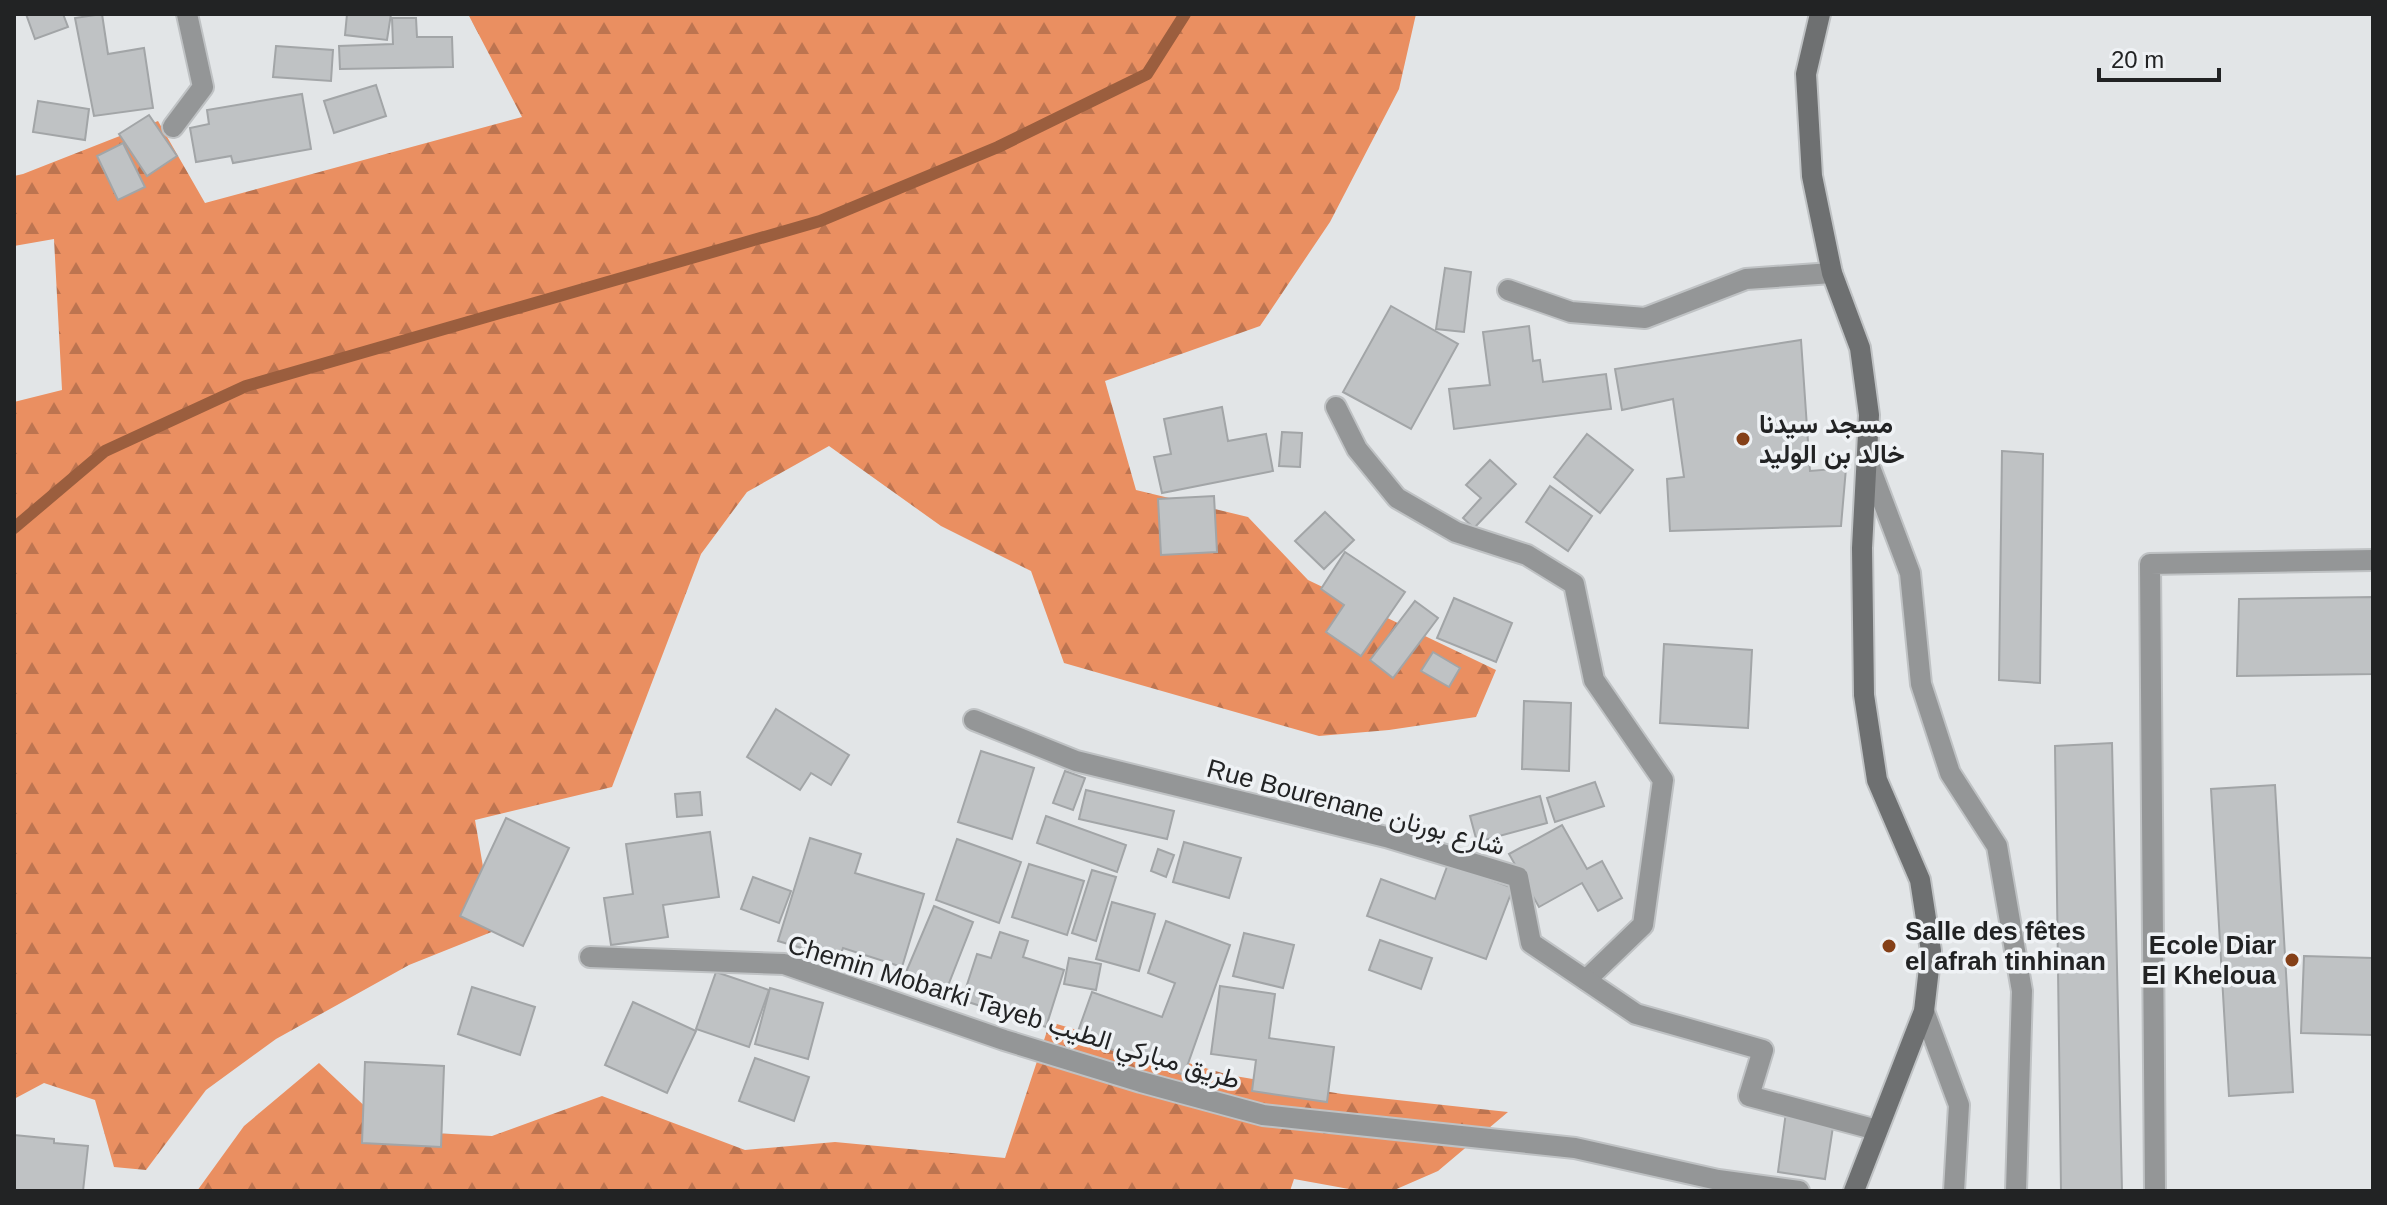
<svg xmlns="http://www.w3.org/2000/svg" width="2387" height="1205" font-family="Arial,Vazirmatn,sans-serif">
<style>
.forest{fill:url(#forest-firs)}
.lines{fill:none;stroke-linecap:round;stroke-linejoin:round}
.stream{stroke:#9b5e3e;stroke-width:12}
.building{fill:#bfc2c4;stroke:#a2a5a7;stroke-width:2}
.lane-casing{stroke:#bfc2c4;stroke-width:24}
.street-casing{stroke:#bfc2c4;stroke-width:24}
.secondary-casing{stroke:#bfc2c4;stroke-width:24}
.lane{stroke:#949697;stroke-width:20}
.street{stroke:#949697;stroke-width:20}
.secondary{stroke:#6e7071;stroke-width:20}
.poi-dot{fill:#854018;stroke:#eff2f5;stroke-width:3}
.labels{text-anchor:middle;stroke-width:7;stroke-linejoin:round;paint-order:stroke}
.poi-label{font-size:26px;font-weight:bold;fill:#222324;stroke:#eff2f5;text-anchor:start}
.street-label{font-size:26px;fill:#222324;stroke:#eff2f5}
</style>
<defs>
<pattern id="forest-firs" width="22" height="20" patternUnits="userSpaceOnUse" patternTransform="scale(2)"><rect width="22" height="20" fill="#ea8f61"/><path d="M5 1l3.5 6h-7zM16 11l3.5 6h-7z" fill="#bd7450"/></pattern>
</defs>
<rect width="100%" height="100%" fill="#e2e5e7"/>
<g class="forest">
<path d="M 468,14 L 1416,14 L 1399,89 L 1330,222 L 1260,326 L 1105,381 L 1136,490 L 1248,517 L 1308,580 L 1496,670 L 1476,717 L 1389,730 L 1319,736 L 1064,663 L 1031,571 L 941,526 L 829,446 L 747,492 L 701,554 L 612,787 L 475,820 L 494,931 L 409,965 L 276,1039 L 206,1090 L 146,1170 L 114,1167 L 95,1100 L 44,1083 L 14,1099 L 14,402 L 62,390 L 54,239 L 14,246 L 14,176 L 23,174 L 158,121 L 205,203 L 522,117 Z"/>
<path d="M 1050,1022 L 1229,1075 L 1342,1094 L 1508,1112 L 1438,1171 L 1392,1191 L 1360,1191 L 1294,1179 L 1290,1191 L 197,1191 L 244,1126 L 319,1063 L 391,1131 L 492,1136 L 602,1096 L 745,1150 L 835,1142 L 1005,1158 Z"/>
</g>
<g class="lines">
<path class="stream" d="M 14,528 L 105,451 L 246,386 L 820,221 L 998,147 L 1147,74 L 1185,14"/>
</g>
<g class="building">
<path d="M 26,14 L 63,14 L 68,27 L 35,39 Z"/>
<path d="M 102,14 L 108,54 L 144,48 L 153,108 L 94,116 L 75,18 Z"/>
<path d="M 347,14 L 391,14 L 387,40 L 345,35 Z"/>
<path d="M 392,18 L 416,18 L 417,37 L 452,37 L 453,67 L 340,69 L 339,46 L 393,44 Z"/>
<path d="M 276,46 L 333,50 L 331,81 L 273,77 Z"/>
<path d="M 376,85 L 386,116 L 334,133 L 324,101 Z"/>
<path d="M 302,94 L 311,149 L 233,163 L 231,156 L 196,162 L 190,128 L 209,124 L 207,110 Z"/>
<path d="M 38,101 L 89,109 L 85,140 L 33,132 Z"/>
<path d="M 149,115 L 177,156 L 147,176 L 119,134 Z"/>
<path d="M 123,143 L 145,187 L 118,200 L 97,156 Z"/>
<path d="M 1445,268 L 1471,272 L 1464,332 L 1436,329 Z"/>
<path d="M 1391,306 L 1458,344 L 1411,429 L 1343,392 Z"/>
<path d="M 1529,326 L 1533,361 L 1540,360 L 1543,382 L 1606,374 L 1611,409 L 1454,429 L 1449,389 L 1490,385 L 1483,332 Z"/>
<path d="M 1801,340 L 1810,471 L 1846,468 L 1841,526 L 1670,531 L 1667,479 L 1684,477 L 1673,399 L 1622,410 L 1615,369 Z"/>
<path d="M 1222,407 L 1228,441 L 1266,434 L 1273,471 L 1162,493 L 1154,457 L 1171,454 L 1164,419 Z"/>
<path d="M 1282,432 L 1302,433 L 1300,467 L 1279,466 Z"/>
<path d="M 1587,434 L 1633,470 L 1600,513 L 1554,477 Z"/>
<path d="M 2002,451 L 2043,454 L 2040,683 L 1999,680 Z"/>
<path d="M 1490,460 L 1516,484 L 1474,528 L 1463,518 L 1481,498 L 1466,485 Z"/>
<path d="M 1550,486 L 1592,516 L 1568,551 L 1526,522 Z"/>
<path d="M 1214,496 L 1217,552 L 1161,555 L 1158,499 Z"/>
<path d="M 1325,512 L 1354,540 L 1324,569 L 1295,541 Z"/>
<path d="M 1345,552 L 1405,592 L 1361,656 L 1326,632 L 1344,605 L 1321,589 Z"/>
<path d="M 2373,597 L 2373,674 L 2237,676 L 2239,599 Z"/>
<path d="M 1454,598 L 1512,623 L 1496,662 L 1437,638 Z"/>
<path d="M 1415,601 L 1438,618 L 1393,678 L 1370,660 Z"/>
<path d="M 1664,644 L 1752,650 L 1748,728 L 1660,723 Z"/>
<path d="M 1433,652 L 1460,668 L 1449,687 L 1421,671 Z"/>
<path d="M 1524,701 L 1571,703 L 1569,771 L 1522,769 Z"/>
<path d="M 776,709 L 849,755 L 831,785 L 811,773 L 800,790 L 747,757 Z"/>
<path d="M 2112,743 L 2122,1191 L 2061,1191 L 2055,746 Z"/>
<path d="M 981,751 L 1034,768 L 1012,839 L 958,822 Z"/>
<path d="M 1065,771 L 1085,778 L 1073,810 L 1053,803 Z"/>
<path d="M 1595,782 L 1604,806 L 1555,822 L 1547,798 Z"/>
<path d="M 2275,785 L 2293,1092 L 2229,1096 L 2211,789 Z"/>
<path d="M 1086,790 L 1174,811 L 1167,839 L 1079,819 Z"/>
<path d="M 700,792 L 702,815 L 677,817 L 675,794 Z"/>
<path d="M 1540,796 L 1547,823 L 1477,842 L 1470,816 Z"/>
<path d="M 1046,816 L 1126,845 L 1117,872 L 1037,843 Z"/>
<path d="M 506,818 L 569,848 L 523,946 L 460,916 Z"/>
<path d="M 1562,825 L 1587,869 L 1602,861 L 1622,898 L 1598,911 L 1582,883 L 1539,907 L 1509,854 Z"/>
<path d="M 710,832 L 719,897 L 663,905 L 668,937 L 611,945 L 604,898 L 633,894 L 626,844 Z"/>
<path d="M 810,838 L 861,854 L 855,873 L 924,894 L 902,967 L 843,948 L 839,959 L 778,941 Z"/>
<path d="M 957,839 L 1021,862 L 999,923 L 936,900 Z"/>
<path d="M 1184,842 L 1241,858 L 1229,898 L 1173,882 Z"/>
<path d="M 1158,849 L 1174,855 L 1166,877 L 1151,871 Z"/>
<path d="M 1029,864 L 1084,881 L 1067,935 L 1012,917 Z"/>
<path d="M 1448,864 L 1513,888 L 1486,959 L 1367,916 L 1381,879 L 1435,899 Z"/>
<path d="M 1092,870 L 1116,877 L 1096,941 L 1072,933 Z"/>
<path d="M 753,877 L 791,891 L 779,923 L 741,909 Z"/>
<path d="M 1112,902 L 1155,914 L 1139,971 L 1096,959 Z"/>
<path d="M 934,906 L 973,922 L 942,1001 L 901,984 Z"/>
<path d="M 1166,921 L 1230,945 L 1184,1075 L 1076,1037 L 1092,992 L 1162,1017 L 1175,983 L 1148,973 Z"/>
<path d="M 1000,932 L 1028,941 L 1023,957 L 1064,970 L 1046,1027 L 962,1000 L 977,954 L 991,958 Z"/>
<path d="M 1244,933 L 1294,945 L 1283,988 L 1233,976 Z"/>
<path d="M 1380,940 L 1432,958 L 1421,989 L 1369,970 Z"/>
<path d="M 2304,956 L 2373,958 L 2373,1035 L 2301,1033 Z"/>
<path d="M 1069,958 L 1101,964 L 1096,990 L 1064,984 Z"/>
<path d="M 716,972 L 769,990 L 749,1047 L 696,1029 Z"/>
<path d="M 1220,986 L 1275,994 L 1269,1038 L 1334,1047 L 1327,1102 L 1252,1091 L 1256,1060 L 1211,1054 Z"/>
<path d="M 472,987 L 535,1007 L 520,1055 L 458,1034 Z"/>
<path d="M 770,988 L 823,1003 L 808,1059 L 755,1044 Z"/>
<path d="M 633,1002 L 696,1031 L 667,1093 L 605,1065 Z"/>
<path d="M 755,1058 L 809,1077 L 794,1121 L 739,1101 Z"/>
<path d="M 365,1062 L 444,1066 L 441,1147 L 362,1143 Z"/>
<path d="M 1786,1112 L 1834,1120 L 1825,1179 L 1778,1172 Z"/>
<path d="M 14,1135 L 54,1139 L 54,1143 L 88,1146 L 83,1191 L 14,1191 Z"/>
</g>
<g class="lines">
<g class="lane-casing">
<path id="lane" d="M 1868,462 L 1910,573 L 1921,684 L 1950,773 L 1997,846 L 2022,991 L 2016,1191"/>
</g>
<g class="street-casing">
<g id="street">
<path d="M 173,127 L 203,87 L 187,14"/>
<path d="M 1508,290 L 1571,312 L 1645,318 L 1746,279 L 1832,273"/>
<path d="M 1336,407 L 1357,449 L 1397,498 L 1456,532 L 1527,555 L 1574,584 L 1594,680 L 1663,780 L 1643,925 L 1586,980"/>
<path d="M 974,720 L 1076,761 L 1386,837 L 1518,877 L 1531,943 L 1636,1014 L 1763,1050 L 1749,1096 L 1877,1130"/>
<path d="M 590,957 L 784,964 L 1004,1040 L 1141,1082 L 1263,1115 L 1575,1148 L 1718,1180 L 1799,1191"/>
<path d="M 1924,1011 L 1959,1105 L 1954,1191"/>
<path d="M 2155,1191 L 2150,564 L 2373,560"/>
</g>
</g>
<g class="secondary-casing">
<path id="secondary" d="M 1820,14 L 1806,74 L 1812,176 L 1832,273 L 1860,348 L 1869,415 L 1862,548 L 1864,695 L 1877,780 L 1920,880 L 1931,951 L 1924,1011 L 1854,1191"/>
</g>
<use href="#lane" class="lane"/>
<use href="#street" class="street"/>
<use href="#secondary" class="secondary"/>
</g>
<g class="poi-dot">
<circle cx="1743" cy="439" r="8"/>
<circle cx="1889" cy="946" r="8"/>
<circle cx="2292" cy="960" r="8"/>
</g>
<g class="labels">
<g class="poi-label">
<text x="1759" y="433">مسجد سيدنا<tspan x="1759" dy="30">خالد بن الوليد</tspan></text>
<text x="1905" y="940">Salle des fêtes<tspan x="1905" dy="30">el afrah tinhinan</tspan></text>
<text x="2276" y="954" text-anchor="end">Ecole Diar<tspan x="2276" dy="30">El Kheloua</tspan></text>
</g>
<g class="street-label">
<text transform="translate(1356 807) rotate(15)" y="9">Rue Bourenane شارع بورنان</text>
<text transform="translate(1014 1012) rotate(17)" y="9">Chemin Mobarki Tayeb طريق مباركي الطيب</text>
</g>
</g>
<rect width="2387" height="1205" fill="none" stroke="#222324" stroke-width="32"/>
<path d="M2099 68v12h120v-12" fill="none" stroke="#222324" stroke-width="4"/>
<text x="2111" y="68" font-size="24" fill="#222324" stroke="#eff2f5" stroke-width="6" paint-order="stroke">20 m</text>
</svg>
